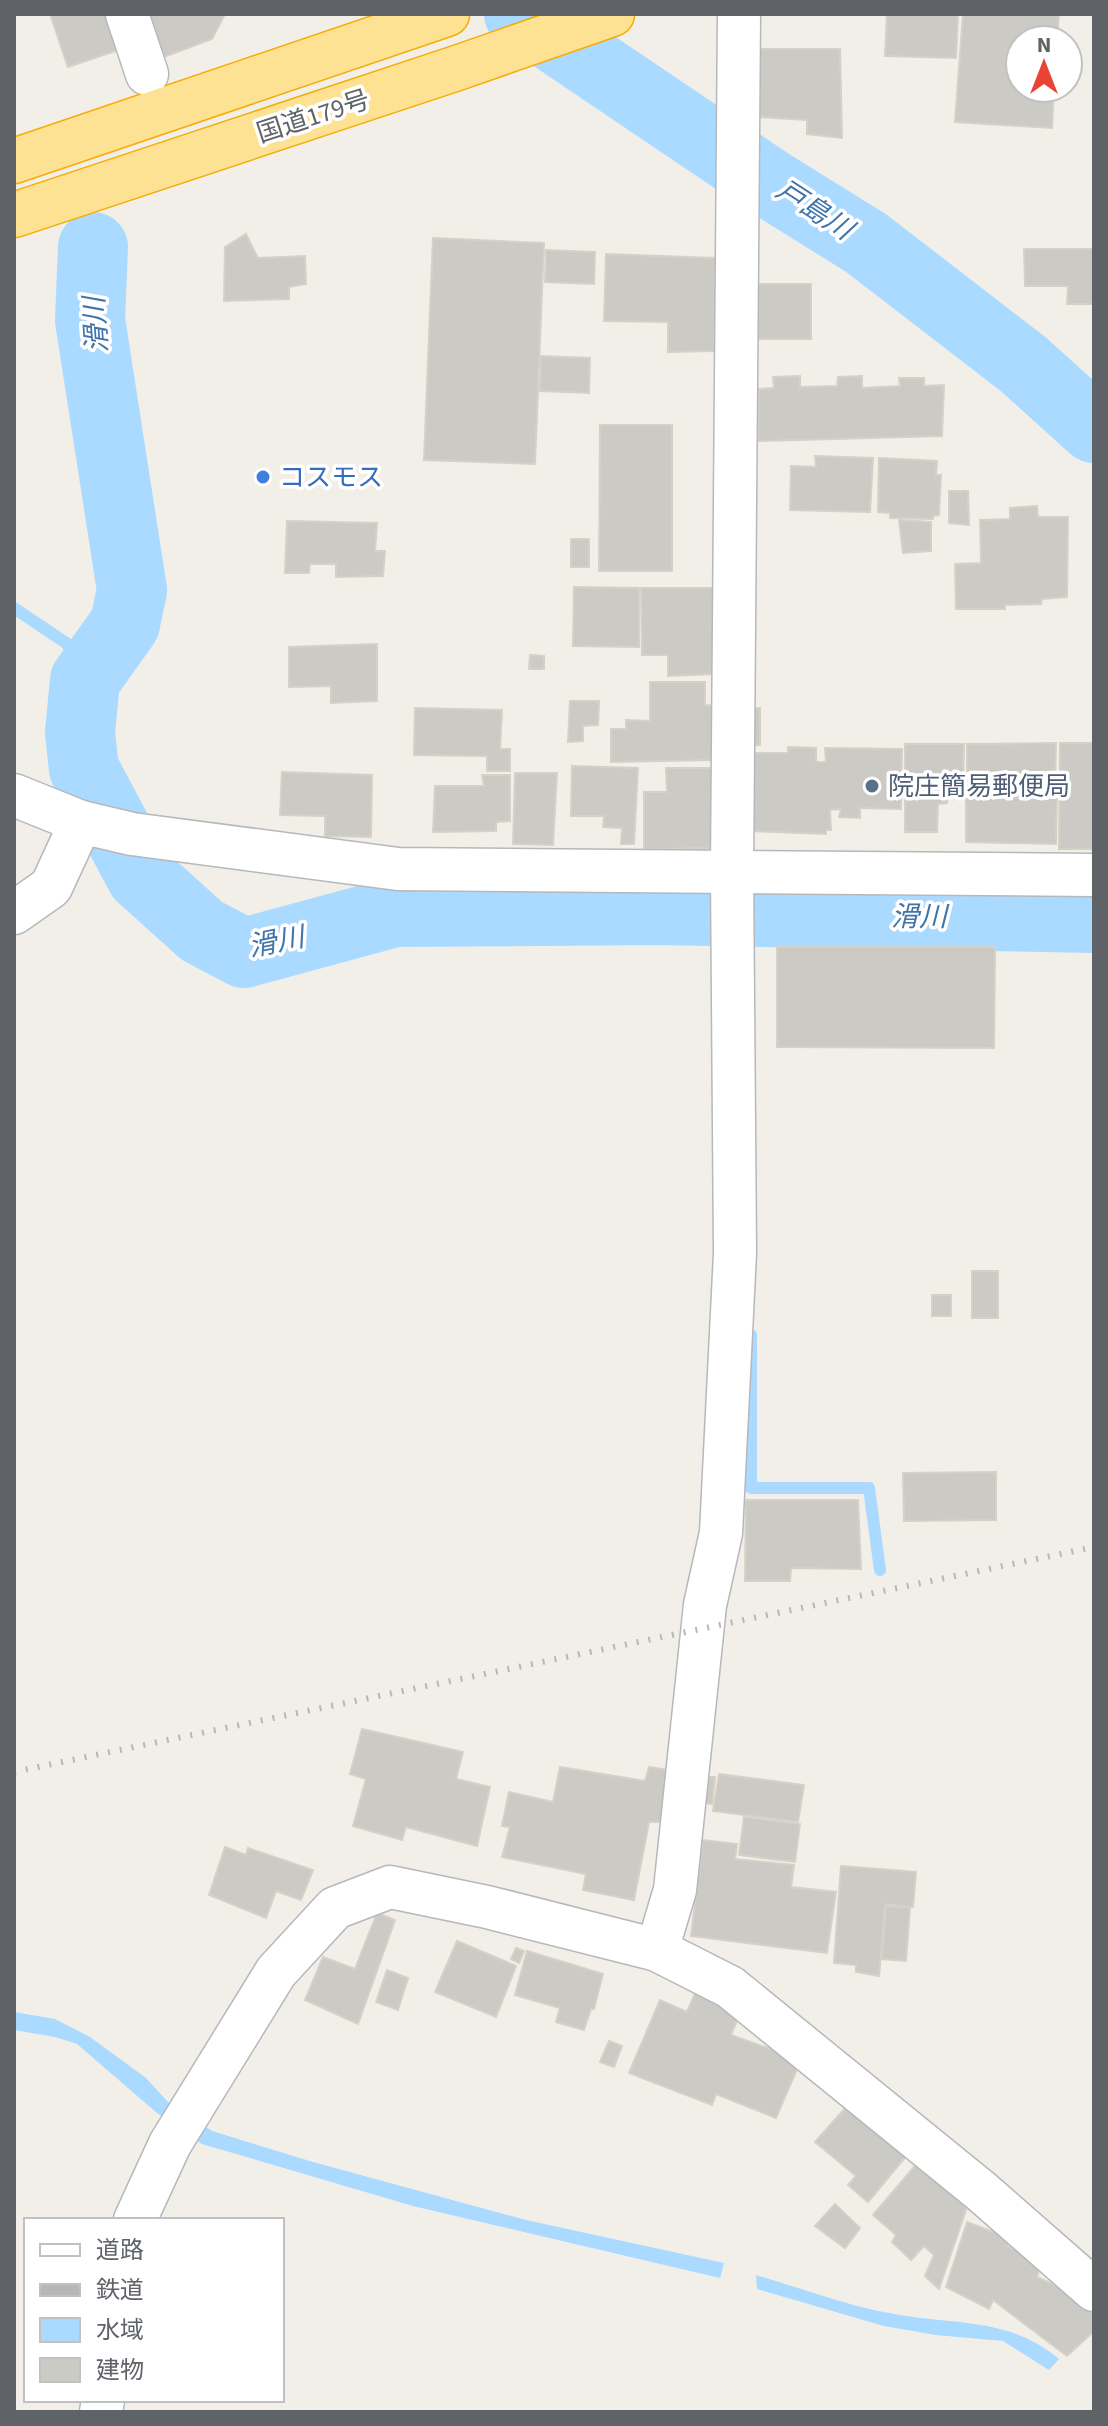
<svg xmlns="http://www.w3.org/2000/svg" width="1108" height="2426" font-family="'Source Sans 3','Noto Sans JP',sans-serif">
<style>
.water{fill:#aadaff}
.lines{fill:none;stroke-linecap:round;stroke-linejoin:round}
.stream{stroke:#aadaff;stroke-width:12}
.river{stroke:#aadaff;stroke-width:70}
.building{fill:#cccac5;stroke:#d6d1c6;stroke-width:2}
.minor-casing{stroke:#b5b8bc;stroke-width:45}
.highway-casing{stroke:#f9ab00;stroke-width:47}
.minor{stroke:#fff;stroke-width:42}
.highway{stroke:#fde293;stroke-width:44}
.rail{stroke:#b6b7b8;stroke-width:6;stroke-dasharray:2 10;stroke-linecap:butt}
.shop-dot{fill:#3f7fe0;stroke:#fff;stroke-width:3}
.service-dot{fill:#5c6f8a;stroke:#fff;stroke-width:3}
.labels{text-anchor:middle;stroke-width:7;stroke-linejoin:round;paint-order:stroke}
.street-label{font-size:26px;fill:#5f6368;stroke:#fff}
.shop-label{font-size:26px;fill:#366cbe;stroke:#fff;text-anchor:start}
.service-label{font-size:26px;fill:#4e5e75;stroke:#fff;text-anchor:start}
.water-label{font-size:28px;font-style:italic;fill:#4174aa;stroke:#fff}
</style>
<rect width="100%" height="100%" fill="#f1efe8"/>
<g class="water">
<path d="M 14,2012 L 55,2019 L 90,2037 L 146,2078 L 168,2102 L 212,2131 L 313,2162 L 526,2220 L 724,2263 L 720,2278 L 413,2206 L 202,2144 L 157,2113 L 77,2044 L 55,2037 L 14,2030 Z"/>
<path d="M 756,2275 C 801,2288 847,2306 894,2314 C 953,2325 1010,2317 1059,2359 L 1049,2370 L 1003,2341 L 936,2335 L 884,2326 L 757,2289 Z"/>
</g>
<g class="lines">
<g class="stream">
<path d="M 14,608 L 66,643 L 90,672"/>
<path d="M 751,1335 L 751,1488 L 869,1488 L 880,1570"/>
</g>
<g class="river">
<path d="M 519,14 L 771,184 L 866,243 L 1023,364 L 1094,428"/>
<path d="M 93,247 L 90,320 L 132,590 L 125,624 L 85,680 L 80,733 L 84,769 L 141,876 L 202,931 L 244,953 L 395,912 L 659,910 L 1094,918"/>
</g>
</g>
<g class="building">
<path d="M 50,14 L 116,14 L 127,47 L 68,67 Z"/>
<path d="M 144,14 L 225,14 L 212,39 L 156,60 Z"/>
<path d="M 887,14 L 958,14 L 956,58 L 885,56 Z"/>
<path d="M 963,14 L 1059,14 L 1057,40 L 1020,40 L 1020,88 L 1054,88 L 1052,128 L 955,122 Z"/>
<path d="M 760,49 L 840,49 L 842,138 L 807,134 L 807,120 L 760,117 Z"/>
<path d="M 246,234 L 258,258 L 305,256 L 306,284 L 289,287 L 289,299 L 224,301 L 225,247 Z"/>
<path d="M 433,238 L 544,243 L 535,464 L 424,460 Z"/>
<path d="M 1024,249 L 1094,249 L 1094,304 L 1067,304 L 1068,286 L 1025,286 Z"/>
<path d="M 546,250 L 595,252 L 594,284 L 545,282 Z"/>
<path d="M 606,254 L 715,258 L 714,351 L 668,352 L 668,322 L 604,321 Z"/>
<rect x="749" y="284" width="62" height="55"/>
<path d="M 541,356 L 590,358 L 589,393 L 540,391 Z"/>
<path d="M 800,376 L 800,387 L 837,386 L 838,377 L 862,376 L 862,388 L 900,386 L 899,378 L 924,378 L 924,386 L 944,385 L 942,436 L 758,441 L 759,389 L 774,388 L 773,377 Z"/>
<path d="M 600,425 L 672,425 L 672,571 L 599,571 Z"/>
<path d="M 815,456 L 873,458 L 870,512 L 790,510 L 791,466 L 816,467 Z"/>
<path d="M 879,458 L 937,461 L 936,475 L 941,475 L 939,515 L 933,516 L 933,519 L 890,518 L 890,513 L 878,512 Z"/>
<path d="M 949,491 L 968,491 L 969,525 L 949,523 Z"/>
<path d="M 1037,506 L 1038,517 L 1068,517 L 1067,597 L 1042,599 L 1041,604 L 1005,605 L 1005,609 L 956,609 L 955,564 L 981,563 L 980,520 L 1010,519 L 1010,508 Z"/>
<path d="M 899,520 L 931,522 L 931,551 L 903,553 Z"/>
<path d="M 287,521 L 377,523 L 375,551 L 385,551 L 383,576 L 336,577 L 336,564 L 310,564 L 309,573 L 285,573 Z"/>
<rect x="571" y="539" width="18" height="28"/>
<path d="M 574,587 L 639,588 L 639,647 L 573,646 Z"/>
<path d="M 641,588 L 716,588 L 716,674 L 668,676 L 668,655 L 642,655 Z"/>
<path d="M 377,644 L 377,701 L 331,703 L 331,686 L 289,687 L 289,647 Z"/>
<path d="M 530,655 L 544,656 L 544,669 L 529,669 Z"/>
<path d="M 650,682 L 705,682 L 705,705 L 716,706 L 715,760 L 611,762 L 611,729 L 626,729 L 626,720 L 650,721 Z"/>
<path d="M 570,701 L 599,701 L 598,725 L 583,726 L 583,741 L 568,742 Z"/>
<path d="M 415,708 L 502,710 L 500,749 L 510,749 L 510,771 L 487,771 L 487,756 L 414,755 Z"/>
<rect x="745" y="708" width="15" height="37"/>
<path d="M 1056,743 L 1055,786 L 967,786 L 967,744 Z"/>
<path d="M 1060,743 L 1094,743 L 1094,849 L 1059,849 Z"/>
<path d="M 905,744 L 964,744 L 963,790 L 948,790 L 947,803 L 938,804 L 937,832 L 905,832 Z"/>
<path d="M 788,747 L 816,748 L 816,762 L 826,762 L 825,748 L 902,749 L 901,809 L 860,808 L 860,818 L 839,817 L 841,809 L 830,810 L 831,830 L 826,830 L 826,834 L 748,831 L 749,753 L 788,753 Z"/>
<path d="M 572,766 L 638,768 L 634,844 L 621,844 L 622,828 L 603,827 L 604,816 L 571,816 Z"/>
<path d="M 666,768 L 714,768 L 714,848 L 644,849 L 644,792 L 667,792 Z"/>
<path d="M 282,772 L 372,775 L 371,837 L 325,836 L 325,816 L 280,815 Z"/>
<path d="M 515,773 L 557,773 L 553,845 L 513,844 Z"/>
<path d="M 482,775 L 510,775 L 510,821 L 496,822 L 496,831 L 433,832 L 435,786 L 484,786 Z"/>
<path d="M 966,788 L 1057,789 L 1056,844 L 966,842 Z"/>
<path d="M 777,947 L 995,947 L 994,1048 L 777,1047 Z"/>
<rect x="972" y="1271" width="26" height="47"/>
<rect x="932" y="1295" width="19" height="21"/>
<path d="M 996,1472 L 996,1520 L 904,1521 L 903,1473 Z"/>
<path d="M 746,1500 L 858,1500 L 861,1569 L 791,1568 L 790,1581 L 745,1581 Z"/>
<path d="M 362,1729 L 463,1752 L 456,1779 L 490,1787 L 477,1846 L 406,1827 L 402,1840 L 353,1826 L 366,1779 L 350,1774 Z"/>
<path d="M 560,1767 L 645,1781 L 649,1767 L 668,1770 L 661,1822 L 649,1822 L 634,1900 L 583,1890 L 586,1874 L 502,1857 L 510,1827 L 502,1826 L 509,1792 L 553,1802 Z"/>
<path d="M 719,1774 L 804,1785 L 798,1822 L 713,1811 Z"/>
<path d="M 707,1777 L 715,1777 L 712,1804 L 704,1803 Z"/>
<path d="M 744,1817 L 800,1824 L 795,1862 L 739,1855 Z"/>
<path d="M 703,1840 L 737,1844 L 735,1859 L 794,1865 L 791,1887 L 836,1892 L 827,1953 L 691,1936 Z"/>
<path d="M 225,1847 L 246,1855 L 248,1848 L 313,1870 L 301,1900 L 276,1891 L 266,1918 L 209,1895 Z"/>
<path d="M 841,1866 L 916,1872 L 913,1907 L 885,1904 L 879,1976 L 856,1972 L 856,1965 L 834,1963 Z"/>
<path d="M 886,1906 L 910,1908 L 906,1961 L 882,1959 Z"/>
<path d="M 377,1913 L 395,1920 L 358,2024 L 305,2000 L 323,1957 L 355,1969 Z"/>
<path d="M 457,1941 L 516,1966 L 496,2017 L 435,1992 Z"/>
<path d="M 516,1948 L 524,1951 L 519,1963 L 511,1959 Z"/>
<path d="M 527,1951 L 603,1974 L 594,2009 L 591,2009 L 584,2030 L 556,2022 L 560,2008 L 515,1995 Z"/>
<path d="M 387,1970 L 408,1978 L 398,2010 L 376,2002 Z"/>
<path d="M 697,1989 L 739,2016 L 731,2035 L 784,2054 L 798,2067 L 776,2118 L 716,2094 L 712,2105 L 629,2073 L 660,2000 L 687,2012 Z"/>
<path d="M 609,2041 L 622,2046 L 614,2067 L 600,2062 Z"/>
<path d="M 849,2104 L 907,2155 L 868,2202 L 848,2185 L 856,2176 L 815,2142 Z"/>
<path d="M 920,2160 L 969,2201 L 939,2289 L 925,2276 L 934,2255 L 924,2246 L 911,2260 L 892,2242 L 896,2235 L 873,2215 Z"/>
<path d="M 835,2204 L 860,2228 L 845,2248 L 815,2226 Z"/>
<path d="M 967,2222 L 1012,2239 L 1007,2246 L 1042,2261 L 1037,2277 L 1093,2303 L 1094,2331 L 1067,2356 L 993,2300 L 989,2309 L 946,2287 Z"/>
</g>
<g class="lines">
<g class="minor-casing">
<g id="minor">
<path d="M 127,14 L 147,74"/>
<path d="M 14,795 L 81,822 L 132,834 L 398,869 L 1094,875"/>
<path d="M 14,913 L 51,887 L 81,822"/>
<path d="M 657,1950 L 675,1890 L 705,1605 L 721,1533 L 735,1253 L 732,871 L 739,14"/>
<path d="M 135,2220 L 170,2144 L 276,1972 L 335,1908 L 390,1887 L 487,1907 L 657,1950 L 730,1987 L 981,2191 L 1094,2290"/>
<path d="M 101,2412 L 103,2400"/>
</g>
</g>
<g class="highway-casing">
<g id="highway">
<path d="M 14,161 L 447,14"/>
<path d="M 14,215 L 457,68 L 612,14"/>
</g>
</g>
<use href="#minor" class="minor"/>
<use href="#highway" class="highway"/>
<path class="rail" d="M 14,1772 L 1094,1547"/>
</g>
<circle class="shop-dot" cx="263" cy="477" r="8"/>
<circle class="service-dot" cx="872" cy="786" r="8"/>
<g class="labels">
<g class="street-label">
<text transform="translate(313 116) rotate(-18)" y="9">国道179号</text>
</g>
<g class="shop-label">
<text x="279" y="486">コスモス</text>
</g>
<g class="service-label">
<text x="888" y="795">院庄簡易郵便局</text>
</g>
<g class="water-label">
<text transform="translate(815 209) rotate(33)" y="10">戸島川</text>
<text transform="translate(95 325) rotate(-94)" y="10">滑川</text>
<text x="919" y="926">滑川</text>
<text transform="translate(276 941) rotate(-11)" y="10">滑川</text>
</g>
</g>
<rect width="1108" height="2426" fill="none" stroke="#5f6368" stroke-width="32"/>
<rect x="24" y="2218" width="260" height="184" fill="#ffffff" stroke="#bfc1c3" stroke-width="2"/>
<rect x="40" y="2244" width="40" height="12" fill="#ffffff" stroke="#bfc1c3" stroke-width="2"/>
<text x="96" y="2258" font-size="24" fill="#5f6368">道路</text>
<rect x="40" y="2284" width="40" height="12" fill="#b6b7b8" stroke="#bfc1c3" stroke-width="2"/>
<text x="96" y="2298" font-size="24" fill="#5f6368">鉄道</text>
<rect x="40" y="2318" width="40" height="24" fill="#aadaff" stroke="#bfc1c3" stroke-width="2"/>
<text x="96" y="2338" font-size="24" fill="#5f6368">水域</text>
<rect x="40" y="2358" width="40" height="24" fill="#cccac5" stroke="#bfc1c3" stroke-width="2"/>
<text x="96" y="2378" font-size="24" fill="#5f6368">建物</text>
<g transform="translate(1044 64)"><circle r="38" fill="#ffffff" stroke="#bfc1c3" stroke-width="2"/>
<path d="M0-6L14 30L0 20L-14 30Z" fill="#ea4335"/>
<text y="-12" font-size="22" font-weight="bold" text-anchor="middle" fill="#5f6368">N</text>
</g>
</svg>
